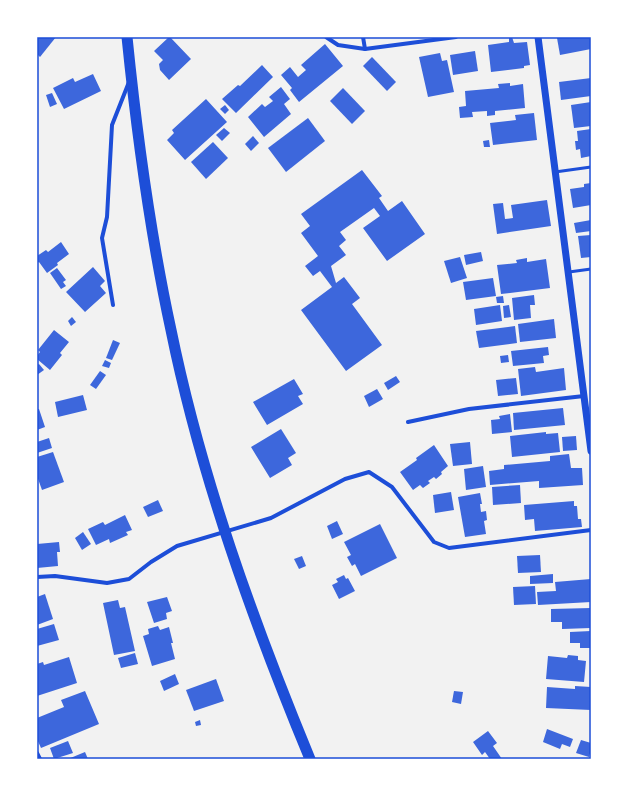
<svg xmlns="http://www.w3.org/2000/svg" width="628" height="796" font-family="'Titillium Web',sans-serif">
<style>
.building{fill:#3d67dc}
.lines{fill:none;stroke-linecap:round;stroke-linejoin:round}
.service{stroke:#1d4ed8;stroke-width:3}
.minor{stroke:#1d4ed8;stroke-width:4}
.tertiary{stroke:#1d4ed8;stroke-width:7}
.trunk{stroke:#1d4ed8;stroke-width:11}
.neatline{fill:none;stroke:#1d4ed8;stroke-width:1.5}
</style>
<rect width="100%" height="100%" fill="#f2f2f2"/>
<g class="building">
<path d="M 37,37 L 56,37 L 40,57 L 37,54 Z"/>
<path d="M 169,37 L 170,37 L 191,59 L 169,80 L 160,70 L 159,64 L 163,60 L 154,51 Z"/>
<path d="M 512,37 L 514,43 L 527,42 L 530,65 L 524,66 L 524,68 L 491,72 L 488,45 L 509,42 L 509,38 Z"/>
<path d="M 564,37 L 590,37 L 591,49 L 560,55 L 557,38 Z"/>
<path d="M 325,44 L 343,66 L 299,102 L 290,90 L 292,88 L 281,75 L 290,67 L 298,77 L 306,70 L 301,65 Z"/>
<path d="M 475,51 L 478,71 L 453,75 L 450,55 Z"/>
<path d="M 440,53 L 442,61 L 447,60 L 454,92 L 428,97 L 419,57 Z"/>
<path d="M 372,57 L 396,82 L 387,91 L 363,66 Z"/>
<path d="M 262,65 L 273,77 L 236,113 L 222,99 L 238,85 L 240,86 Z"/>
<path d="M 93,74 L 101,91 L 64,109 L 53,88 L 73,78 L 75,82 Z"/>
<path d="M 591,78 L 591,96 L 561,100 L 559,82 Z"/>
<path d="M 510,83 L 510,86 L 523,84 L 525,108 L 495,111 L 495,115 L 487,116 L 487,111 L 472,112 L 473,117 L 460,118 L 459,107 L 466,106 L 465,91 L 499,88 L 498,84 Z"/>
<path d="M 281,87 L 290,99 L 284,104 L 291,114 L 264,137 L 248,117 L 262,104 L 265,107 L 273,101 L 269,97 Z"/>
<path d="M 343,88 L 365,111 L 352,124 L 330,101 Z"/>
<path d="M 52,93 L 57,104 L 50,107 L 46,95 Z"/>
<path d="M 206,99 L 227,122 L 185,160 L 167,140 L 174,133 L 172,130 Z"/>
<path d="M 591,102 L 591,126 L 574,128 L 571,105 Z"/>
<path d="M 225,105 L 229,110 L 225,114 L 220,109 Z"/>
<path d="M 534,113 L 537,140 L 493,145 L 490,123 L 516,120 L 515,115 Z"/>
<path d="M 308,118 L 325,141 L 286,172 L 268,148 Z"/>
<path d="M 224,128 L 230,133 L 222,141 L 216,135 Z"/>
<path d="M 591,129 L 591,156 L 581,158 L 580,149 L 576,150 L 575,141 L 578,141 L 577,131 Z"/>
<path d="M 253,136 L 259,143 L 251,151 L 245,144 Z"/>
<path d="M 489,140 L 490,147 L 484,147 L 483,141 Z"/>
<path d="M 213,142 L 228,158 L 206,179 L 191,162 Z"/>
<path d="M 362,170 L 382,196 L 379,198 L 388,211 L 402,201 L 425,234 L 387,261 L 363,228 L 380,216 L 374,208 L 340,232 L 346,240 L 339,246 L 346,255 L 331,266 L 336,283 L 344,277 L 360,298 L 352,304 L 382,345 L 346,371 L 301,310 L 332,287 L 320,271 L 313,276 L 305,266 L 318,256 L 301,233 L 310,226 L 301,214 Z"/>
<path d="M 591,183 L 591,205 L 573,208 L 570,189 L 584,187 L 584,184 Z"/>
<path d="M 547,200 L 551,226 L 497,234 L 493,204 L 503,203 L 505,219 L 513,218 L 511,205 Z"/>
<path d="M 591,220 L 591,231 L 576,233 L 574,223 Z"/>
<path d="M 591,235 L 591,257 L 581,258 L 578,236 Z"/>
<path d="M 61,242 L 69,254 L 57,263 L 58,265 L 47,273 L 39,262 L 37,263 L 37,256 L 46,250 L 48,252 Z"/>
<path d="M 481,252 L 483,261 L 466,265 L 464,255 Z"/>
<path d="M 460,257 L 467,278 L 451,283 L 444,261 Z"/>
<path d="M 527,258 L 527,262 L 546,259 L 550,288 L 501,294 L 497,265 L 517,263 L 516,260 Z"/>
<path d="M 93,267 L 105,281 L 100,286 L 106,293 L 85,312 L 66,292 Z"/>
<path d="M 57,268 L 66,280 L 63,282 L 66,286 L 61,289 L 50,273 Z"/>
<path d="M 493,278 L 496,296 L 466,300 L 463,282 Z"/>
<path d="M 534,295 L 535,305 L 530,305 L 531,318 L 514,320 L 512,298 Z"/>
<path d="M 503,296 L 504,303 L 497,303 L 496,297 Z"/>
<path d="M 500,305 L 502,321 L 476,325 L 474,309 Z"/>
<path d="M 509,305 L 511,317 L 504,318 L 503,306 Z"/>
<path d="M 72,317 L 76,322 L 71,326 L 68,321 Z"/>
<path d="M 554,319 L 556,338 L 520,342 L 518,324 Z"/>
<path d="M 515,326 L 517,343 L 479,348 L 476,331 Z"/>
<path d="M 54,330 L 69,342 L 60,353 L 62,355 L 50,370 L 37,359 L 37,356 L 40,352 L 38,350 Z"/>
<path d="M 113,340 L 120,343 L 112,360 L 106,358 Z"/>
<path d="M 548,347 L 549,355 L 543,356 L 544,363 L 513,366 L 511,351 Z"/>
<path d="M 508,355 L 509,362 L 501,363 L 500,356 Z"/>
<path d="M 105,360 L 111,363 L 109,368 L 102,366 Z"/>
<path d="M 39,364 L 44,370 L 37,375 L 37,365 Z"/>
<path d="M 535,367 L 536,372 L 564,368 L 566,390 L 521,396 L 518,369 Z"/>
<path d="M 100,371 L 106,375 L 96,389 L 90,385 Z"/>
<path d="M 396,376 L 400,382 L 388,390 L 384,383 Z"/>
<path d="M 516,378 L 518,394 L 498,396 L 496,380 Z"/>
<path d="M 294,379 L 303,394 L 298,396 L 303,404 L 267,425 L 253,402 Z"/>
<path d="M 377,389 L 383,399 L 369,407 L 364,396 Z"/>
<path d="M 83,395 L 87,410 L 58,417 L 55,402 Z"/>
<path d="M 563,408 L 565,425 L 514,430 L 513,413 Z"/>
<path d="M 37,409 L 39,409 L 45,427 L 37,430 Z"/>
<path d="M 510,414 L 512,432 L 492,434 L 491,420 L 500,419 L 499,416 Z"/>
<path d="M 281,429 L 296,453 L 288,458 L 292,465 L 270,478 L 251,447 Z"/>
<path d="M 546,432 L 546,434 L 558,433 L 560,452 L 512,457 L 510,436 Z"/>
<path d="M 576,436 L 577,450 L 563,451 L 562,437 Z"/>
<path d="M 49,438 L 52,448 L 37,453 L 37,442 Z"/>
<path d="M 470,442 L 472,464 L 453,466 L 450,444 Z"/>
<path d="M 434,445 L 448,466 L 441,472 L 442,474 L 436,479 L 434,477 L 428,481 L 430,483 L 423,488 L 420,485 L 413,490 L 400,472 L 417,460 L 416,458 Z"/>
<path d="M 53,452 L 64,482 L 42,490 L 37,476 L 37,457 Z"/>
<path d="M 569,454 L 571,468 L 582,468 L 583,485 L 539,488 L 539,481 L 490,485 L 489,471 L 504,469 L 504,465 L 550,461 L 550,456 Z"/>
<path d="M 483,466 L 486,487 L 466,490 L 464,469 Z"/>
<path d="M 520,485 L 521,503 L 493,505 L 492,487 Z"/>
<path d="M 451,492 L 454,510 L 435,513 L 433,495 Z"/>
<path d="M 480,493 L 482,504 L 480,504 L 481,512 L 486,511 L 487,520 L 484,521 L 486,534 L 465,537 L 458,497 Z"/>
<path d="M 158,500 L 163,511 L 148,517 L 143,507 Z"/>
<path d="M 574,501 L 574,506 L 577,506 L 578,519 L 581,519 L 582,527 L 535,531 L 534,519 L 525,520 L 524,505 Z"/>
<path d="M 125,515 L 132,530 L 126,532 L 128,535 L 110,543 L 109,539 L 96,545 L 88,529 L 103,522 L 105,525 Z"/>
<path d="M 337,521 L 343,534 L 332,539 L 327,526 Z"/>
<path d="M 380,524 L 397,558 L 361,576 L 355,564 L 352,566 L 347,557 L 351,555 L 344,542 Z"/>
<path d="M 83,532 L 91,544 L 82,550 L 75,538 Z"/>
<path d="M 59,542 L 60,552 L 57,552 L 58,566 L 37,568 L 37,544 Z"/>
<path d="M 540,555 L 541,572 L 518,573 L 517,556 Z"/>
<path d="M 302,556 L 306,566 L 299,569 L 294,559 Z"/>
<path d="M 553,574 L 553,583 L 530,584 L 530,576 Z"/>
<path d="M 344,575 L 346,579 L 348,578 L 355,591 L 339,599 L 332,585 L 338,582 L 336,579 Z"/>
<path d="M 591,579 L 591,602 L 538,605 L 537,592 L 556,591 L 555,582 Z"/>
<path d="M 535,586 L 536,604 L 514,605 L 513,587 Z"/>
<path d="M 45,594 L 53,619 L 37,625 L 37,597 Z"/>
<path d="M 167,597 L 172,611 L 166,613 L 167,619 L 154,623 L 147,602 Z"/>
<path d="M 118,600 L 120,608 L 125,607 L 135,651 L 114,655 L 103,603 Z"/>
<path d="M 591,608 L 591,628 L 562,629 L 562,622 L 551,622 L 551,609 Z"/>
<path d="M 54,624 L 59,640 L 37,646 L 37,629 Z"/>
<path d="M 158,626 L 160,630 L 169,627 L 173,643 L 171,643 L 175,659 L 152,666 L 143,636 L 149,634 L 148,629 Z"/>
<path d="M 591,631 L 591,648 L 580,648 L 580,643 L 570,643 L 570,632 Z"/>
<path d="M 135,653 L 138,664 L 121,668 L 118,658 Z"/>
<path d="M 568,655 L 578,656 L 578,660 L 586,661 L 584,682 L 546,679 L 548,656 L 567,658 Z"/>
<path d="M 69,657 L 77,683 L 37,696 L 37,664 L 43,662 L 44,665 Z"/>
<path d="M 175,674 L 179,684 L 164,691 L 160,681 Z"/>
<path d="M 216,679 L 224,701 L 194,711 L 186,690 Z"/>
<path d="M 575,686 L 591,687 L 591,710 L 546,708 L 547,687 L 575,689 Z"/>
<path d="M 85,691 L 99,724 L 41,748 L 37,739 L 37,718 L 64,707 L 61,700 Z"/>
<path d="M 454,691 L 463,692 L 461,704 L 452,702 Z"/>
<path d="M 200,720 L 201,725 L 196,726 L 195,722 Z"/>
<path d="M 547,729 L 573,739 L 570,747 L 562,744 L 560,749 L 543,742 Z"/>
<path d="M 488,731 L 497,743 L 493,746 L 502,759 L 490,759 L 485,752 L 482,755 L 473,742 Z"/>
<path d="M 581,740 L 591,743 L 591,750 L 589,757 L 576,753 Z"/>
<path d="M 68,741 L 73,753 L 54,759 L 50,748 Z"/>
<path d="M 85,752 L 88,759 L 68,759 Z"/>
</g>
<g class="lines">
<g class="service">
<path d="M 555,172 L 591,167"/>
<path d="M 569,272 L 591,269"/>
</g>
<g class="minor">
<path d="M 326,37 L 338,45 L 365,49 L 456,37"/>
<path d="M 363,37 L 365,49"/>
<path d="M 113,305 L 102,238 L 107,217 L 112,125 L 129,82"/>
<path d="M 408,422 L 469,409 L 584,396"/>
<path d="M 37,577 L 55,576 L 107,583 L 129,579 L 151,562 L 177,546 L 271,518 L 345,479 L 369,472 L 392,487 L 434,542 L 449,548 L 591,530"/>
<path d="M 37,753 L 40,759"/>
</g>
<path class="tertiary" d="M 538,37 L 591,451"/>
<path class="trunk" d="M 127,37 C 137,136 150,233 171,330 C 201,477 253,621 310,759"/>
</g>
<rect width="628" height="796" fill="none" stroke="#ffffff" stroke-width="76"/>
<rect x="38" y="38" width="552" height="720" class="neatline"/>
</svg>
